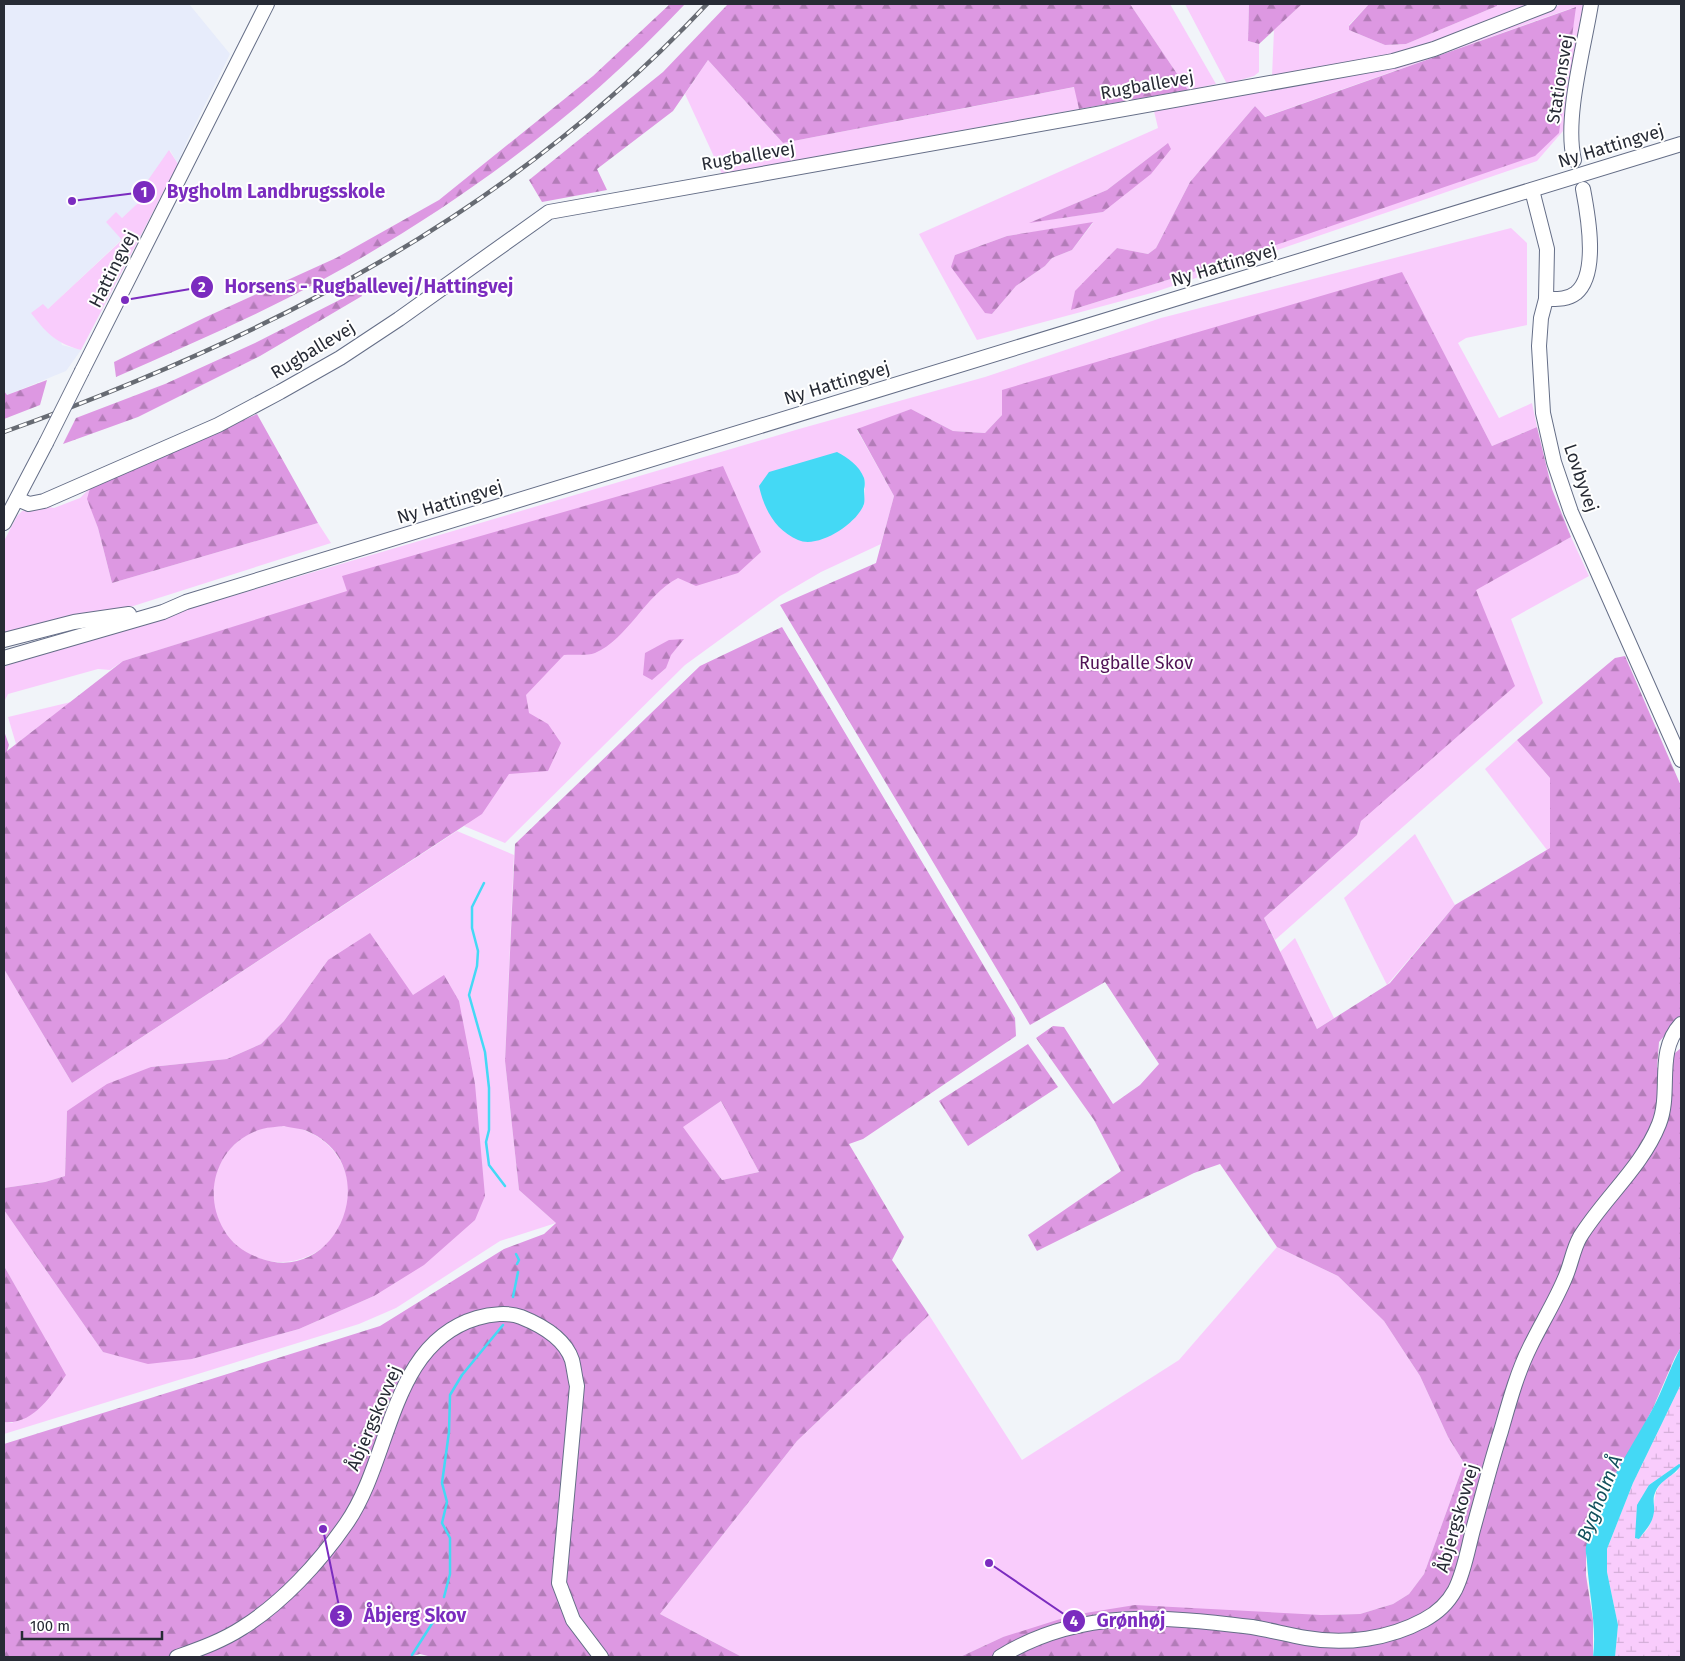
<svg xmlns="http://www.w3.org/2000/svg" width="1685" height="1661" font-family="'Fira Sans',sans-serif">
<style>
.built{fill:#e7ecfb}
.green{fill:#f9ccfc;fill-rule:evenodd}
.forest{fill:url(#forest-firs);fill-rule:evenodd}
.wetland{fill:url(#wetland-marsh);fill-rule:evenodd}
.water{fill:#44d9f5}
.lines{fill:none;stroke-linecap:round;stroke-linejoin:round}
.stream{stroke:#44d9f5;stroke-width:2.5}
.minor-casing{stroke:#656e87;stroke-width:16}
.minor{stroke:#fff;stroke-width:14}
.rail-casing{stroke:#676b73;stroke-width:4.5}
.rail{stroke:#fff;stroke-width:2.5;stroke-dasharray:8;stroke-linecap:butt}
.minor-bridge-casing{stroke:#656e87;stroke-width:16;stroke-linecap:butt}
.minor-bridge{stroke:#fff;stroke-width:14}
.labels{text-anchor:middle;stroke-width:4;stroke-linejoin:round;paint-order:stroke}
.street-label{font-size:18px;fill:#272b35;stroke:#fff}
.park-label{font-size:18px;fill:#511357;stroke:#fff}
.water-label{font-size:19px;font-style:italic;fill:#12505c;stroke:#fff}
.leader{fill:none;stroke:#7b2cbf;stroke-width:2}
.callout-dot{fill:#7b2cbf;stroke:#fff;stroke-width:2}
.mark-label{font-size:15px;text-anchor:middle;font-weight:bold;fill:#fff}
.callout-label{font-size:19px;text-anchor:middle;font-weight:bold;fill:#7b2cbf;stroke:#fff;stroke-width:4;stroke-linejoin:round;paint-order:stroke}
</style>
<defs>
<pattern id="forest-firs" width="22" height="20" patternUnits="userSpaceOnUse" patternTransform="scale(1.25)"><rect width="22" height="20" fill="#dd98e2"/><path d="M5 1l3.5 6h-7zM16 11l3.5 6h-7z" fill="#b37cb8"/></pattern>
<pattern id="wetland-marsh" width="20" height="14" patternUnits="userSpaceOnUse" patternTransform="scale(1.25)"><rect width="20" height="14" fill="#f9ccfc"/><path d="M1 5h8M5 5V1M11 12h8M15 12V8" fill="none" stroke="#d5afd9"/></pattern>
</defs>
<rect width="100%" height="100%" fill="#f1f4f9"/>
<path class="built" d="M 4,4 L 189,4 L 230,54 L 187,141 L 178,164 L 170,150 L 152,190 L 122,218 L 106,222 L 122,239 L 48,309 L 62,345 L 81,350 L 66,371 L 7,395 L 4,391 Z"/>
<g class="green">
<path d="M 1130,4 L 1170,4 L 1216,84 L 1188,90 Z"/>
<path d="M 1185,4 L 1249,4 L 1248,41 L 1259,44 L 1259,72 L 1254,76 L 1227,84 Z"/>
<path d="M 1302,4 L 1369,4 L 1349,25 L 1349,30 L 1385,45 L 1406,44 L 1497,6 L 1497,4 L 1538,4 L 1402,54 L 1272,76 L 1274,30 Z"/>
<path d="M 1562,4 L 1584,4 L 1587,8 L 1563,131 L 1537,161 L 1155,292 L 977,340 L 919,234 L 1158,128 L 1154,111 L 1433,53 ZM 1575,7 L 1235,259 L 1071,310 L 1117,248 L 1148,254 L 1156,248 L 1190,182 L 1255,106 L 1264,117 ZM 1168,143 L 1103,212 L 1032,222 L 1107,190 ZM 1093,223 L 1072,250 L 1052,258 L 1045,266 L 1016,286 L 992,314 L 955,255 L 1007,236 Z"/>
<path d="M 708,60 L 783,143 L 1075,87 L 1079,109 L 722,174 L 685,94 Z"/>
<path d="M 169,150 L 178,164 L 81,350 C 56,343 47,334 31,313 L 43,304 L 48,309 L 122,240 L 106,222 L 116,212 L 122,218 L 152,190 L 146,183 Z"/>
<path d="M 1511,228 L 1527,243 L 1527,325 L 1466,338 L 1458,343 L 1499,418 L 1532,403 L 1537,427 L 1492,446 L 1402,273 L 1002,391 L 1002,415 L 985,433 L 953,431 L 911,409 L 857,430 L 894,496 L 881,544 L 821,572 L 780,596 L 685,665 L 505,843 L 464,826 L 468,823 L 233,627 L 123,661 L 110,670 L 98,669 L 8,694 L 4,702 L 4,667 L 8,665 L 8,662 L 799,429 L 985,377 L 1161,318 ZM 865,478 L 864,505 L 851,522 Z"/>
<path d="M 90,488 L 88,499 L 98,528 L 112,583 L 318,523 L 331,543 L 127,608 L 91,612 L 4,633 L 4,541 L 17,516 L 22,511 L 30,509 L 43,506 L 54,508 L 80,498 Z"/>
<path d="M 1571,537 L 1589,576 L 1511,619 L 1543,703 L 1275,940 L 1264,918 L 1357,835 L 1361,821 L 1476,589 Z"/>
<path d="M 71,702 L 16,744 L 8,717 Z"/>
<path d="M 1517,740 L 1550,778 L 1550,848 L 1547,850 L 1485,769 Z"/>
<path d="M 457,831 L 514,855 L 505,1061 L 519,1190 L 556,1223 L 500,1241 L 396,1308 L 359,1324 L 4,1434 L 4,1422 L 12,1423 L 65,1375 L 4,1266 L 4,1210 L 103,1352 L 192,1359 L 299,1329 L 374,1296 L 413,995 L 328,960 L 284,1021 L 261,1044 L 227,1059 L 151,1067 L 67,1111 L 65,1176 L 45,1182 L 4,1188 L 4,969 L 72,1083 Z"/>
<path d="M 1415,834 L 1455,905 L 1387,985 L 1344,898 Z"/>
<path d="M 1295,938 L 1334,1018 L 1317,1029 L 1280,952 Z"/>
<path d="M 721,1101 L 759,1172 L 722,1180 L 682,1127 Z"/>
<circle cx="281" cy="1194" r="68"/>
<path d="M 1277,1247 L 1338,1276 L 1384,1321 L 1420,1376 L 1448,1437 L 1464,1463 L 1424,1574 L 1409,1594 L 1393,1604 L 1360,1614 L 1321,1615 L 1003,1637 L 960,1657 L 742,1657 L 660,1614 L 797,1441 L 929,1315 L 1022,1460 L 1179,1360 Z"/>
</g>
<g class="forest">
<path d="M 670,4 L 685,4 C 581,115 456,207 322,280 C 256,316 186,346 116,377 L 114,362 L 206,317 L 336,258 L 439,200 L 593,76 Z"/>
<path d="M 728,4 L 1130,4 L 1188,90 L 1079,109 L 1074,87 L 783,143 L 708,60 L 673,111 L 597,169 L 607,190 L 542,202 L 529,180 L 663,72 Z"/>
<path d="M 1249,4 L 1302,4 L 1259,44 L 1248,41 Z"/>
<path d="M 1369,4 L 1497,4 L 1497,6 L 1406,44 L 1385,45 L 1349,30 L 1349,26 Z"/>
<path d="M 1576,7 L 1559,133 L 1535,156 L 1235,259 L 1071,310 L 1075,291 L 1117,248 L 1148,254 L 1156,248 L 1190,182 L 1255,106 L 1265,117 Z"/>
<path d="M 1168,143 L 1171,149 L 1151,174 L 1103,212 L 1029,223 L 1107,190 Z"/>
<path d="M 1093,222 L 1072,250 L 1052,258 L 1045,266 L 1016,286 L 992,314 L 985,313 L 951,267 L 955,255 L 1007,236 Z"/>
<path d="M 1402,272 L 1492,446 L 1537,427 L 1552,489 L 1571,537 L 1476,590 L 1515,686 L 1361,821 L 1357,835 L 1264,918 L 1317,1029 L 1390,983 L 1455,905 L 1550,848 L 1550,778 L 1517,740 L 1615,658 L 1625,656 L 1681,786 L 1681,1017 L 1659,1042 L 1657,1068 L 1681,1048 L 1681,1347 L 1675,1357 L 1653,1408 L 1594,1522 L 1586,1549 L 1586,1575 L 1593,1620 L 1593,1657 L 960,1657 L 1003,1637 L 1073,1615 L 1135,1605 L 1321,1615 L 1360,1614 L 1393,1604 L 1409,1594 L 1424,1574 L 1464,1463 L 1448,1437 L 1420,1376 L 1384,1321 L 1338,1276 L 1277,1247 L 1220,1164 L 1194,1173 L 1037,1251 L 1028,1235 L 1121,1171 L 1094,1120 L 1036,1038 L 1053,1026 L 1064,1027 L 1113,1104 L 1140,1085 L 1159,1064 L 1105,982 L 1030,1025 L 780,605 L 876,563 L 894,496 L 857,429 L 911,409 L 953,431 L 985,433 L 1002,415 L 1002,390 Z"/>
<path d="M 359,290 L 362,296 L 260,356 L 138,417 L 63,444 L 76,418 L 165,384 L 255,343 Z"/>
<path d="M 47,380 L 40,405 L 4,419 L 4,391 L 7,395 Z"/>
<path d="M 257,414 L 318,523 L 112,583 L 98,528 L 87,499 L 90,488 Z"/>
<path d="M 723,466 L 761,552 L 738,573 L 696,586 L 678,578 C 645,595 628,639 595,653 C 587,656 573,654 564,655 L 526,695 L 529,713 L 548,724 L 561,743 L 548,771 L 509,774 L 482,814 L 72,1083 L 4,969 L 4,731 L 9,745 L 7,751 L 123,661 L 347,591 L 342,576 Z"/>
<path d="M 782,627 L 1015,1018 L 1016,1036 L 863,1139 L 849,1144 L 904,1237 L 892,1260 L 929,1315 L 797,1441 L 660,1614 L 742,1657 L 432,1657 L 420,1654 L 409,1657 L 4,1657 L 4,1444 L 380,1326 L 504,1249 L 544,1234 L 556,1223 L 519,1190 L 505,1061 L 515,844 L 700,666 ZM 721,1101 L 759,1172 L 722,1180 L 683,1127 Z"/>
<path d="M 684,639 L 671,655 L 666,668 L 652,680 L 643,675 L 645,653 L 669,640 Z"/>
<path d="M 370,933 L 413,995 L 444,975 L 459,1001 L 475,1084 L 485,1196 L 475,1220 L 424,1265 L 374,1296 L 299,1329 L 192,1359 L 148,1364 L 103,1352 L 4,1210 L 4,1188 L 45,1182 L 65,1176 L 67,1111 L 107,1084 L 151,1067 L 227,1059 L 261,1044 L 284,1021 L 328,960 ZM 284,1126 C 291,1128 300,1128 307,1131 C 387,1165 338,1288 259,1258 C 244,1252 232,1244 224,1230 C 201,1192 218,1142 262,1129 C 269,1127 277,1127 284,1126 Z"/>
<path d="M 1028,1044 L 1058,1087 L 968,1146 L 939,1101 Z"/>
<path d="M 4,1266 L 66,1375 C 51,1396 33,1425 4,1422 Z"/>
</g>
<path class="wetland" d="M 1681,1384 L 1681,1657 L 1615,1657 L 1618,1625 L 1607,1572 L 1607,1549 L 1633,1483 ZM 1679,1464 L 1677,1472 C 1639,1490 1666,1515 1641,1536 L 1649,1485 Z"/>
<g class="water">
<path d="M 837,452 C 848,458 859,465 864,478 C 865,481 865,486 864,489 C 864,493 865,500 864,504 C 857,524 818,549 798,540 C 775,530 764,509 759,486 L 769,472 Z"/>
<path d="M 1681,1347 L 1681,1384 L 1633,1483 L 1607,1549 L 1607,1572 L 1618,1625 L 1615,1657 L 1593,1657 C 1597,1627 1589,1593 1587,1562 C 1587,1557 1585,1552 1586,1547 C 1594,1504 1631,1448 1652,1410 C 1663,1390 1670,1367 1681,1347 Z"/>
<path d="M 1679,1464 L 1681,1465 C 1674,1477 1660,1479 1655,1493 C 1652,1500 1655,1505 1654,1512 C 1652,1525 1646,1529 1639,1539 L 1635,1538 L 1637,1505 L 1649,1485 Z"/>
</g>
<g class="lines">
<g class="stream">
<path d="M 484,883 L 472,907 L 472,928 L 478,951 L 477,966 L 469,995 L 485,1052 L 489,1088 L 489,1130 L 486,1142 L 489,1165 L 505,1186"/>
<path d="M 516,1254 L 519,1260 L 517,1264"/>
<path d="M 513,1297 L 518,1272"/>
<path d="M 444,1597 L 450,1574 L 450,1538 L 442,1523 L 447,1502 L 442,1483 L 449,1432 L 450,1395 L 462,1375 L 503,1325"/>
<path d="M 412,1655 L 440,1611"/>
</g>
<g class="minor-casing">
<g id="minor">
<path d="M 1574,160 C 1564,118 1584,48 1591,4"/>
<path d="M 1532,190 L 1547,249 L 1546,299 L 1541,318 L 1539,346 L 1543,413 L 1554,462 L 1571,512 L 1681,760"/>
<path d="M 1546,299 C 1556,299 1567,300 1576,293 C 1599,274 1588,215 1583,189"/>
<path d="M 82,371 L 267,4"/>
<path d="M 17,499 L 29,504 L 44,501 L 218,425 L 280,392 L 340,358 L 399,319 L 549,212 L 1393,61 L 1434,49 L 1549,4"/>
<path d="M 4,523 L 46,443"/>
<path d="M 4,640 L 74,622 L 129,614"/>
<path d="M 4,658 L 163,612 L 186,602 L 1681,144"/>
<path d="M 177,1657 C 199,1649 222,1641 242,1628 C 282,1603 319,1563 346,1524 C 392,1459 389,1344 477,1318 C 490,1314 509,1312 521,1317 C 541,1325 565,1339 572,1360 C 574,1368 575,1378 577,1386 L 559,1583 L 573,1620 L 601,1657"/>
<path d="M 1000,1657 C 1079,1608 1163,1616 1252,1627 C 1270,1630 1288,1635 1306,1638 C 1346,1645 1389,1639 1424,1620 C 1437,1613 1448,1603 1455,1590 C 1465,1570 1468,1547 1474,1526 C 1483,1494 1491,1462 1501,1431 C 1509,1403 1517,1373 1530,1347 C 1541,1324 1555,1302 1565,1278 C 1571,1265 1573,1249 1580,1237 C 1604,1198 1642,1167 1659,1124 C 1672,1091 1655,1052 1681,1024"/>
</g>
</g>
<use href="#minor" class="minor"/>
<g class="rail-casing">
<path id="rail" d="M 4,432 C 271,336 510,214 707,4"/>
</g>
<use href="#rail" class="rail"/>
<g class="minor-bridge-casing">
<path id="minor-bridge" d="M 46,443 L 82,371"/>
</g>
<use href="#minor-bridge" class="minor-bridge"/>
</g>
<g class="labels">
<g class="street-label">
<text transform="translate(1560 79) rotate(-81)" y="6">Stationsvej</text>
<text transform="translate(1147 85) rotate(-10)" y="6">Rugballevej</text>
<text transform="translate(1611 146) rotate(-17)" y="6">Ny Hattingvej</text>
<text transform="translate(748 156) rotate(-10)" y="6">Rugballevej</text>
<text transform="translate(1224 265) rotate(-17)" y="6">Ny Hattingvej</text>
<text transform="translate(113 269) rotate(-63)" y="6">Hattingvej</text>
<text transform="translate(313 350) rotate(-31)" y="6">Rugballevej</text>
<text transform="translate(837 383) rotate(-17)" y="6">Ny Hattingvej</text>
<text transform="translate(1581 478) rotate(71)" y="6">Lovbyvej</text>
<text transform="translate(450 502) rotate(-17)" y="6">Ny Hattingvej</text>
<text transform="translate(374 1418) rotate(-67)" y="6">Åbjergskovvej</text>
<text transform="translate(1457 1518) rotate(-74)" y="6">Åbjergskovvej</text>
</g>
<g class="park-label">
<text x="1136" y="669">Rugballe Skov</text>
</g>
<g class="water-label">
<text transform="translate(1599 1498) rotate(-68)" y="7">Bygholm Å</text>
</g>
</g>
<path class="leader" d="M72 201L144 192M125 300L202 287M323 1529L341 1616M989 1563L1074 1621"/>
<g class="callout-dot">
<circle cx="72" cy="201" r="5"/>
<circle cx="125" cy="300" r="5"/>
<circle cx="323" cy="1529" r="5"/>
<circle cx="989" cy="1563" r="5"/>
<circle cx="144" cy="192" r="12"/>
<circle cx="202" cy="287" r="12"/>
<circle cx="341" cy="1616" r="12"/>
<circle cx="1074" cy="1621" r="12"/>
</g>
<g class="mark-label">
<text x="144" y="197">1</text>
<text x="202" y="292">2</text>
<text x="341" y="1621">3</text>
<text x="1074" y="1626">4</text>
</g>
<g class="callout-label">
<text x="276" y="198">Bygholm Landbrugsskole</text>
<text x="369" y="293">Horsens - Rugballevej/Hattingvej</text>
<text x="415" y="1622">Åbjerg Skov</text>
<text x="1131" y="1627">Grønhøj</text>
</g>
<rect width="1685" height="1661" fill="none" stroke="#272b35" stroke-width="10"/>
<path d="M22 1631v8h140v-8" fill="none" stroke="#272b35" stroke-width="2.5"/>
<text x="30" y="1631" font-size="15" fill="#272b35" stroke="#ffffff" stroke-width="4" paint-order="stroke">100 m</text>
</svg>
